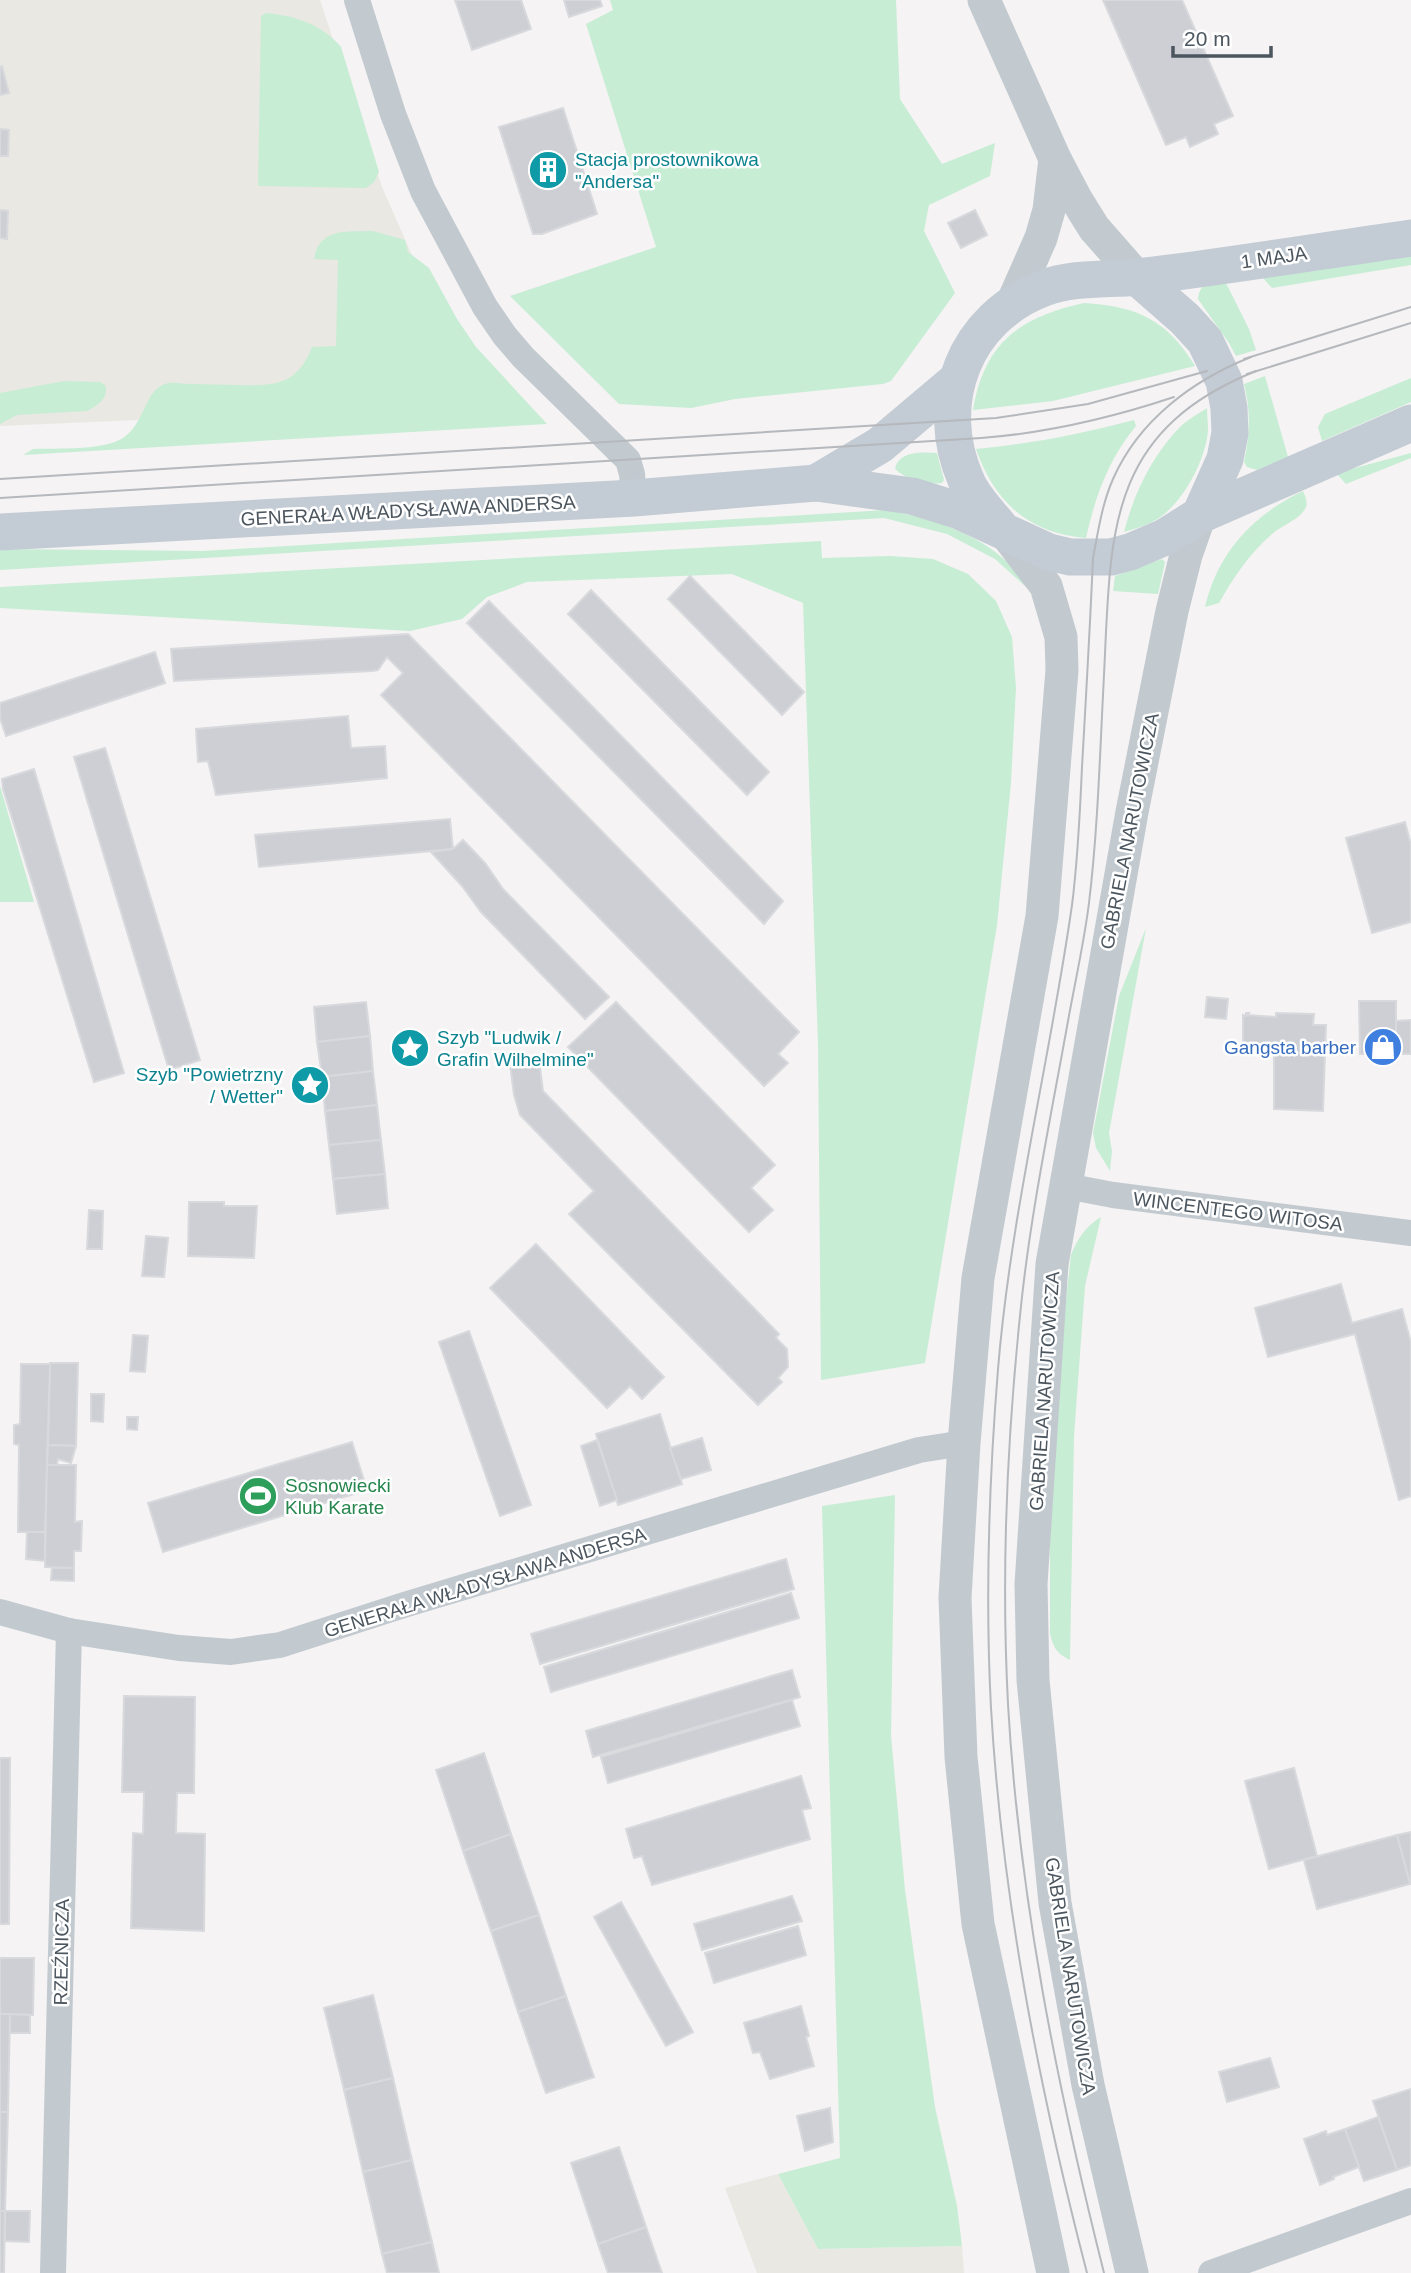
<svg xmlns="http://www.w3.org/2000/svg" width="1411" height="2273" font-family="Helvetica,sans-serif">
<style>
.commercial{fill:#eae8e2}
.green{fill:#c7edd5}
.building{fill:#cdcfd4;stroke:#d7d9dd;stroke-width:2}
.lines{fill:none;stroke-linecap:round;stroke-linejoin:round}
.minor{stroke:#c2cad0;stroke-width:26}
.tertiary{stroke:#c2cad0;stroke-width:33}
.secondary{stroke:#c3cbd4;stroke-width:37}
.tram{stroke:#b5b8bc;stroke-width:2}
.labels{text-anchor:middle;stroke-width:5;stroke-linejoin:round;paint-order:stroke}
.culture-label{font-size:19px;fill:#0d838f;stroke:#fff;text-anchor:start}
.street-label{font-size:19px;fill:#4c565f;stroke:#fff}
.shop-label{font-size:19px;fill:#366cbe;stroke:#fff;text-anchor:end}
.leisure-label{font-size:19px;fill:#27864d;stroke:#fff;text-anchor:start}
</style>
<rect width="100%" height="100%" fill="#f5f3f3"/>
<g class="commercial">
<path d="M 0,0 L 320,0 L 382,187 L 441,321 L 503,411 L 160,419 L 0,426 Z"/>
<path d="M 778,2174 L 818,2249 L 962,2246 L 964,2273 L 757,2273 L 725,2188 Z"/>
</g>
<g class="green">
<path d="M 610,0 L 896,0 L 900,99 L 942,164 L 995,143 L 990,176 L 929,205 L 924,231 L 955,293 L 891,381 L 883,384 L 735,399 L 691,408 L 619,404 L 510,296 L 656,247 L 586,24 L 613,10 Z"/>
<path d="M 266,13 C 296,16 321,24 341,47 L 379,172 L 374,182 L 366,188 L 258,186 L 261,16 Z"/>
<path d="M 373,231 L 405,240 L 408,252 L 429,268 L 457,319 L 476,347 L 547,424 L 23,455 L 33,449 C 58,448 102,451 123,438 C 146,423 144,387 169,383 C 176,382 184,384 191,384 C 207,384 223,385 239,385 C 276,386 297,385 312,347 L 336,346 L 338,260 L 314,259 C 319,227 348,232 373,231 Z"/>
<path d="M 1411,252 L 1411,265 L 1272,288 L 1262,277 Z"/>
<path d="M 1225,281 L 1249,329 L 1256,350 L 1236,356 L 1229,343 L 1198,299 C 1200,282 1210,283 1225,281 Z"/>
<path d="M 1084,303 C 1137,306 1167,320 1195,366 L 1053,401 L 973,410 C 984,343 1020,317 1084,303 Z"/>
<path d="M 1265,376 L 1288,457 L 1257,470 L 1247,467 L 1244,462 C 1250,434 1251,411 1244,384 Z"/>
<path d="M 1411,378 L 1411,402 L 1322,441 L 1318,427 L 1325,414 Z"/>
<path d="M 64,381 L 100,382 L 105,385 C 110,397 97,406 87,411 L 17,415 L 0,424 L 0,393 Z"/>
<path d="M 1207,408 C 1207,415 1208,422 1208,430 C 1206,461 1180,510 1150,523 C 1142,527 1133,529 1124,532 C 1134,493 1152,456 1180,427 C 1187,420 1198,414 1207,408 Z"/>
<path d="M 1134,420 L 1136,426 C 1109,458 1095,497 1086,538 C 1029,533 995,503 976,449 C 1030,444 1081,434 1134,420 Z"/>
<path d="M 937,453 L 944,480 L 942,483 C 929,485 902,479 895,468 C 900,451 922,452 937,453 Z"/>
<path d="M 1411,453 L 1411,458 L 1346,484 L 1336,473 Z"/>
<path d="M 1303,491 C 1305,496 1308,502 1306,507 C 1300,520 1282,525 1272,534 C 1250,553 1233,578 1219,603 L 1205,607 C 1218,552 1253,515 1303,491 Z"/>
<path d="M 887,510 C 930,518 979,533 1010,565 C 1017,571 1021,580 1026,587 L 995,559 L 947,534 L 884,518 L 0,570 L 0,551 L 3,549 L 203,551 Z"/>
<path d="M 821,541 L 822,558 L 890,556 L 933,559 L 968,574 L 996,601 L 1012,637 L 1016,688 L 1011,783 L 997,925 L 925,1363 L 821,1380 L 818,1045 L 803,603 L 732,574 L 527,582 L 487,597 L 462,619 L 410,631 L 0,608 L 0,587 Z"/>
<path d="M 1162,559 L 1165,562 L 1158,594 L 1113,591 L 1115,576 Z"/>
<path d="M 0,786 L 34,902 L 0,902 Z"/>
<path d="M 1146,928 L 1109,1133 L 1112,1151 L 1110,1171 L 1096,1148 L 1093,1133 L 1119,996 Z"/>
<path d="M 1101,1217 L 1085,1286 L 1074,1436 L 1070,1660 C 1057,1653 1053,1648 1050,1633 L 1050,1526 L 1055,1402 L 1071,1255 C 1078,1238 1085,1227 1101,1217 Z"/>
<path d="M 895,1495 L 891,1735 L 905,1890 L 935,2107 L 957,2206 L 962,2246 L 818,2249 L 778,2174 L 840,2158 L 822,1506 Z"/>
</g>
<g class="building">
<path d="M 455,0 L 521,0 L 531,29 L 472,50 Z"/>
<path d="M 564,0 L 600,0 L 602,6 L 569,17 Z"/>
<path d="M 1103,0 L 1182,0 L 1233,116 L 1214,124 L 1218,134 L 1190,147 L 1186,137 L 1166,145 Z"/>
<path d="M 2,66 L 9,93 L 0,95 L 0,67 Z"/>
<path d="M 563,108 L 597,214 L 542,234 L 533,234 L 499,127 Z"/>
<path d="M 0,129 L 9,130 L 8,156 L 0,156 Z"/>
<path d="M 0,210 L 8,211 L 7,239 L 0,238 Z"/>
<path d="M 975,210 L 987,235 L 961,248 L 948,223 Z"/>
<path d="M 690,576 L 804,692 L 782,715 L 668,599 Z"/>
<path d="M 591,590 L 769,772 L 747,795 L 568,614 Z"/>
<path d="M 489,601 L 783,901 L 764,924 L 467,623 Z"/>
<path d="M 408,634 L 799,1032 L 778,1054 L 788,1063 L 764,1086 L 381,695 L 403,673 L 387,657 L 378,670 L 372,671 L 174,681 L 171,649 Z"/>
<path d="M 155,652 L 165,683 L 6,736 L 0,718 L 0,703 Z"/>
<path d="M 348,716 L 351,748 L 385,746 L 387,778 L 216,795 L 208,761 L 198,762 L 196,729 Z"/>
<path d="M 105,748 L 200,1060 L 169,1070 L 74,757 Z"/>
<path d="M 34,769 L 124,1073 L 94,1082 L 3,789 L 2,779 Z"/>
<path d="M 450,819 L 453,849 L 259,867 L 255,835 Z"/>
<path d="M 1405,822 L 1411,845 L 1411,922 L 1372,933 L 1346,838 Z"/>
<path d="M 463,840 L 485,863 L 503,889 L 609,997 L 585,1019 L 481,912 L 462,886 L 431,852 L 453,849 Z"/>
<path d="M 1207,997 L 1228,999 L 1226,1019 L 1205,1017 Z"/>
<path d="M 1359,1001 L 1396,1001 L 1396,1054 L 1360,1054 Z"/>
<path d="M 366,1002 L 370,1036 L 317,1042 L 314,1007 Z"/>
<path d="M 616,1002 L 775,1165 L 751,1188 L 773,1210 L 749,1232 L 568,1047 Z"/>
<path d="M 1246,1013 L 1249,1013 L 1248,1015 L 1276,1017 L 1276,1013 L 1314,1014 L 1313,1025 L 1326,1025 L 1323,1111 L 1274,1109 L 1274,1048 L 1243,1047 L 1243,1015 L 1246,1016 Z"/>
<path d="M 1411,1020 L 1411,1054 L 1396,1054 L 1396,1021 Z"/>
<path d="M 370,1036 L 373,1071 L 322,1077 L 317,1042 Z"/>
<path d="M 539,1060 L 543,1091 L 779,1334 L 776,1338 L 787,1349 L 788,1367 L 778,1378 L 782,1382 L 758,1405 L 569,1214 L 594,1191 L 520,1115 L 514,1095 L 510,1064 Z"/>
<path d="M 373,1071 L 377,1105 L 325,1111 L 322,1077 Z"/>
<path d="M 377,1105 L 381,1140 L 329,1145 L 325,1111 Z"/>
<path d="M 381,1140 L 385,1174 L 333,1179 L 329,1145 Z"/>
<path d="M 385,1174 L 388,1208 L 337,1214 L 333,1179 Z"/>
<path d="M 189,1202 L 224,1202 L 224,1206 L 257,1206 L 254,1258 L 188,1256 Z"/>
<path d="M 89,1210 L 103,1211 L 102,1249 L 87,1249 Z"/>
<path d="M 146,1236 L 168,1238 L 164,1277 L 142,1276 Z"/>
<path d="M 536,1244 L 664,1377 L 642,1399 L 630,1386 L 607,1408 L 490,1288 Z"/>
<path d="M 1341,1284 L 1352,1323 L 1402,1309 L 1411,1343 L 1411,1496 L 1399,1500 L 1355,1334 L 1268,1357 L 1255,1308 Z"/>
<path d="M 469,1331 L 531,1505 L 500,1516 L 439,1342 Z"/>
<path d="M 133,1335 L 148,1336 L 145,1372 L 130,1371 Z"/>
<path d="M 50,1363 L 78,1363 L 76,1446 L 48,1445 Z"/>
<path d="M 21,1364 L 50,1364 L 45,1532 L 18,1532 L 19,1445 L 14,1444 L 14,1425 L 20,1424 Z"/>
<path d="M 91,1394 L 104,1394 L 103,1422 L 91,1421 Z"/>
<path d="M 660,1414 L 682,1484 L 618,1505 L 596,1434 Z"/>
<path d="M 127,1417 L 138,1417 L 137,1430 L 127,1429 Z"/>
<path d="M 702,1438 L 711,1470 L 681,1479 L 670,1448 Z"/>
<path d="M 597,1440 L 617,1500 L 600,1506 L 581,1446 Z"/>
<path d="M 352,1442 L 367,1490 L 163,1552 L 148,1503 Z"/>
<path d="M 48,1445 L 76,1446 L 71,1463 L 58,1459 L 57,1465 L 47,1465 Z"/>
<path d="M 47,1465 L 76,1465 L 75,1522 L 82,1521 L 81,1551 L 74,1551 L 74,1568 L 45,1567 Z"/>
<path d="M 27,1532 L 45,1532 L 45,1561 L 26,1559 Z"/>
<path d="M 786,1559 L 794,1589 L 540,1664 L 531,1634 Z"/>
<path d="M 52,1568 L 74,1568 L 74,1581 L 51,1580 Z"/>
<path d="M 791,1593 L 799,1618 L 551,1692 L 544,1667 Z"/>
<path d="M 792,1670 L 800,1697 L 593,1757 L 586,1731 Z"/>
<path d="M 124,1696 L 195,1697 L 194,1793 L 177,1793 L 176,1833 L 205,1834 L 204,1931 L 131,1928 L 133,1833 L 143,1834 L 144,1792 L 122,1792 Z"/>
<path d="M 792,1700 L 800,1726 L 608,1783 L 601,1757 Z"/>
<path d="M 484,1753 L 511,1834 L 463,1851 L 436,1770 Z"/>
<path d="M 0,1758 L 10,1758 L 9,1924 L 0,1924 Z"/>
<path d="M 1294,1768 L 1317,1856 L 1269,1869 L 1245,1781 Z"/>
<path d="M 801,1776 L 811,1808 L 802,1810 L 810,1839 L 652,1885 L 642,1856 L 634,1858 L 626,1829 Z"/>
<path d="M 1411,1832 L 1411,1884 L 1410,1884 L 1397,1835 Z"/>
<path d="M 511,1834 L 539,1915 L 491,1931 L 463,1851 Z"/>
<path d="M 1397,1835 L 1410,1884 L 1317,1909 L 1304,1860 Z"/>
<path d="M 792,1896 L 802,1921 L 702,1950 L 694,1924 Z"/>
<path d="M 621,1902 L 693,2032 L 666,2046 L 594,1917 Z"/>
<path d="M 539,1915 L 566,1996 L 518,2012 L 491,1931 Z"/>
<path d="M 798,1926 L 806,1955 L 714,1983 L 705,1953 Z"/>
<path d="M 0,1958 L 34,1958 L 33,2015 L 0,2014 Z"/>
<path d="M 373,1995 L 393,2078 L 344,2090 L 324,2008 Z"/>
<path d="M 566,1996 L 594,2077 L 546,2093 L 518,2012 Z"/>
<path d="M 801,2006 L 809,2036 L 806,2037 L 814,2066 L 770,2079 L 760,2052 L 753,2053 L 744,2023 Z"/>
<path d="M 0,2014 L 10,2014 L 8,2112 L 0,2112 Z"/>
<path d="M 10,2014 L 30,2015 L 30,2033 L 10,2033 Z"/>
<path d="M 1270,2058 L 1279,2087 L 1227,2102 L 1219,2072 Z"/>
<path d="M 393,2078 L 412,2160 L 363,2172 L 344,2090 Z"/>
<path d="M 1411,2089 L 1411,2165 L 1397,2170 L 1373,2101 Z"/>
<path d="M 830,2108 L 833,2142 L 805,2151 L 797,2116 Z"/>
<path d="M 0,2112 L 8,2112 L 5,2211 L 0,2211 Z"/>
<path d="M 1378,2117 L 1397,2170 L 1364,2181 L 1345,2129 Z"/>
<path d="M 1345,2129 L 1359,2167 L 1333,2177 L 1334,2179 L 1320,2185 L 1304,2139 L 1326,2131 L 1327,2135 Z"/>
<path d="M 619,2147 L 646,2227 L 598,2244 L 571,2163 Z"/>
<path d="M 412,2160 L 432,2242 L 382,2254 L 363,2172 Z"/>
<path d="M 0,2211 L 5,2211 L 4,2273 L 0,2273 Z"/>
<path d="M 5,2211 L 30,2211 L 29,2242 L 5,2241 Z"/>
<path d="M 646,2227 L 662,2273 L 608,2273 L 598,2244 Z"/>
<path d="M 432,2242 L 439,2273 L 387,2273 L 382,2254 Z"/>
</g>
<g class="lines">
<g class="minor">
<path d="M 357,0 L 393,114 L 423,191 L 485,307 L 505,336 L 523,357 L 628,460 L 632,474 L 634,498"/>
<path d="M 1066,1186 L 1113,1195 L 1411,1233"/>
<path d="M 0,1612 L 69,1631 L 179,1648 L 231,1652 L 280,1645 L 404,1605 L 919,1450 L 964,1443"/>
<path d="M 53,2273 L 69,1631"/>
<path d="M 1211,2273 L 1411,2201"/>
</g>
<g class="tertiary">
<path d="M 984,0 L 1055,159 L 1076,199 L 1094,228 L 1137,277"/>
<path d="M 1011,306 L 1041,238 L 1049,210 L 1055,159"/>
<path d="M 1003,530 L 1046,586 L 1061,637 L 1062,670 L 1042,916 L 978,1278 L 964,1443 L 955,1598 L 961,1757 L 978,1924 L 1053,2273"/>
<path d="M 1132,2273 L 1088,2085 L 1055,1903 L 1033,1680 L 1031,1584 L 1052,1264 L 1132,812 L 1172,611 L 1186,555 L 1200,515"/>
</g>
<g class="secondary">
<path d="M 816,483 L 880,445 L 957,380"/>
<path d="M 1200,515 L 1411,423"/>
<path d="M 1000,527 C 988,512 973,498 966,480 C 932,403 964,318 1044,288 C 1074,277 1107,280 1138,277 C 1229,266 1320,251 1411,238"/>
<path d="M 0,532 L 634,498 L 816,483 L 912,496 L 957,510 L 1049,552 L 1070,557 L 1111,557 L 1130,552 L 1165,537 L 1200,515 L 1225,459 L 1230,433 L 1229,408 L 1224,381 L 1205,341 L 1185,319 L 1137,277"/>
</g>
<g class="tram">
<path d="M 1244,359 L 1411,307"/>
<path d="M 1247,374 L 1411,323"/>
<path d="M 0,479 L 996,418 L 1088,404 L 1207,371"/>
<path d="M 0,498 L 981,438 C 1047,433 1111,418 1174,397"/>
<path d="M 1087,2273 C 1039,2088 1002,1899 991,1708 C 985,1595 989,1481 998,1369 C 1011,1212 1050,1060 1072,905 C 1078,859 1080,813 1082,767 C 1086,697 1090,628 1093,558 C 1098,532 1102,504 1113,479 C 1139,420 1193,380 1251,357"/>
<path d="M 1104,2273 C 1057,2086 1019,1897 1008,1704 C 1001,1572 1007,1438 1021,1306 C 1031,1211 1051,1116 1068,1021 C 1075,982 1084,943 1089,903 C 1098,828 1100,751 1104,675 C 1111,534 1105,432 1256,371"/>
</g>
</g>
<defs>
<g id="building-disc" transform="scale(2.0125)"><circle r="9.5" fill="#0f9aa8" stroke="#fff"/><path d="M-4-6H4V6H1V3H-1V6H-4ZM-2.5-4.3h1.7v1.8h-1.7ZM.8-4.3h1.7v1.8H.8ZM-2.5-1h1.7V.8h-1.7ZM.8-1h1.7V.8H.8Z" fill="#fff"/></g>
<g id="shop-disc" transform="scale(2.0125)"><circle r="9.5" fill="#3f7fe0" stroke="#fff"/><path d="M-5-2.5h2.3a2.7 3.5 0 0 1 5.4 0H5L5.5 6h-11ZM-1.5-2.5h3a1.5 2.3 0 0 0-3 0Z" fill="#fff"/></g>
<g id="sight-disc" transform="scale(2.0125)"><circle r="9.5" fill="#0f9aa8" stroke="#fff"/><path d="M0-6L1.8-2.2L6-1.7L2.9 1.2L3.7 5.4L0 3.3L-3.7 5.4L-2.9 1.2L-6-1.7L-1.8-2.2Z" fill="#fff"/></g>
<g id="stadium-disc" transform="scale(2.0125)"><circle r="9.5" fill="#2e9e5b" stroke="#fff"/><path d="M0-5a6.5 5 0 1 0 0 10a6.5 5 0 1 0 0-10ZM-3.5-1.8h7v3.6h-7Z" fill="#fff"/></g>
</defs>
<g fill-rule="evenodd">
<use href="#building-disc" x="548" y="170"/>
<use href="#shop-disc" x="1383" y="1047"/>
<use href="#sight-disc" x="410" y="1048"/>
<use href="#sight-disc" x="310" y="1085"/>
<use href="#stadium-disc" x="258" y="1496"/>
</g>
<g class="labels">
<g class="culture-label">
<text x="575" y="166">Stacja prostownikowa<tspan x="575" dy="22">"Andersa"</tspan></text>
<text x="437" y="1044">Szyb "Ludwik /<tspan x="437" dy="22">Grafin Wilhelmine"</tspan></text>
<text x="283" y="1081" text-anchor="end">Szyb "Powietrzny<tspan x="283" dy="22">/ Wetter"</tspan></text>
</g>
<g class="street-label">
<text transform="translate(1274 257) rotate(-8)" y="7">1 MAJA</text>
<text transform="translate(408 510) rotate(-3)" y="7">GENERAŁA WŁADYSŁAWA ANDERSA</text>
<text transform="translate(1129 831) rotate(-79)" y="7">GABRIELA NARUTOWICZA</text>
<text transform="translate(1238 1211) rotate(7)" y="7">WINCENTEGO WITOSA</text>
<text transform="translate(1044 1391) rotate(-86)" y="7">GABRIELA NARUTOWICZA</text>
<text transform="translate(485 1582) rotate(-17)" y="7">GENERAŁA WŁADYSŁAWA ANDERSA</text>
<text transform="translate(61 1952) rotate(-89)" y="7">RZEŹNICZA</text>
<text transform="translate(1071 1976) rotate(81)" y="7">GABRIELA NARUTOWICZA</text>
</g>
<g class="shop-label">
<text x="1356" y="1054">Gangsta barber</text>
</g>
<g class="leisure-label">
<text x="285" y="1492">Sosnowiecki<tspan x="285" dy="22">Klub Karate</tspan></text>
</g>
</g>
<path d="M1173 46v10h98v-10" fill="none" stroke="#4c565f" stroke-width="3.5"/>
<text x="1184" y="46" font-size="21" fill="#4c565f" stroke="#ffffff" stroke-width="5" paint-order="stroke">20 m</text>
</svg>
